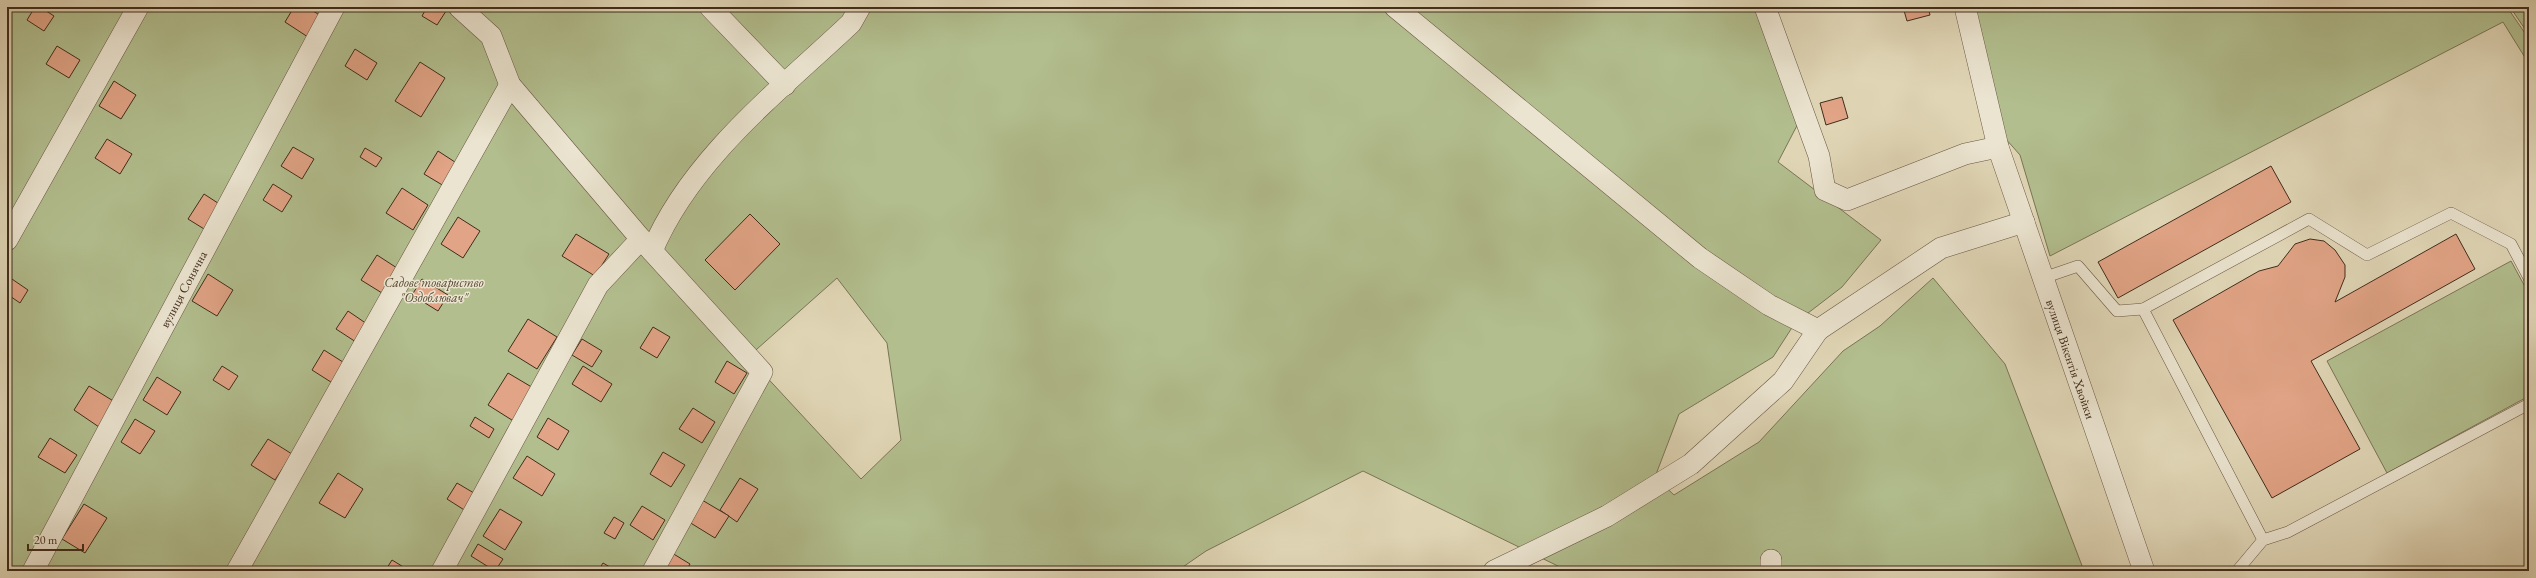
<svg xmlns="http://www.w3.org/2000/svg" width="2536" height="578" font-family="'EB Garamond',serif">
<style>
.green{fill:#b2be8e;stroke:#7a7555;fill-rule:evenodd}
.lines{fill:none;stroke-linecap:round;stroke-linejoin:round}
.stream{stroke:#738175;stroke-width:5.5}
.building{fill:#e1a486;stroke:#412c1c}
.service-casing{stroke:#695642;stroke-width:12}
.minor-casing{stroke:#695642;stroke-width:22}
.service{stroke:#ebe4d0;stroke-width:11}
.minor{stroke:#ebe4d0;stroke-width:21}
.labels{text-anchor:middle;stroke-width:3;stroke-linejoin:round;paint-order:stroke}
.park-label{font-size:13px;font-style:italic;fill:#584933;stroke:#ebe4d0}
.street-label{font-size:13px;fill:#412c1c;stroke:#ebe4d0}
</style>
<rect width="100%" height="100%" fill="#e0d6b6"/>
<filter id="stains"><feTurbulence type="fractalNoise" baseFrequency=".005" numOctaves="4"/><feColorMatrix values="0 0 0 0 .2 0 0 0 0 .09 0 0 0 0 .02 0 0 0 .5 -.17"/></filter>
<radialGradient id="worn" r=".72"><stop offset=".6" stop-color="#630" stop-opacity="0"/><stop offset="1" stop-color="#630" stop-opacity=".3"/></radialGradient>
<g class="green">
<path d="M 7,7 L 1765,7 L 1803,114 L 1778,162 L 1881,240 L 1842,287 L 1795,323 L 1773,357 L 1679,414 L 1655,477 L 1674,495 L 1759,442 L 1843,351 L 1880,326 L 1933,278 L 2005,364 L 2084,571 L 1560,571 L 1562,568 L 1363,471 L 1206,551 L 1177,571 L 7,571 ZM 837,278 L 887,343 L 901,440 L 861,479 L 748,357 Z"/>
<path d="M 1965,7 L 2507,7 L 2529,39 L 2529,64 L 2503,22 L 2050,256 L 2020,155 L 1990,121 Z"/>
<path d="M 2510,7 L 2529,7 L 2529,35 Z"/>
<path d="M 2511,261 L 2529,294 L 2529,396 L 2387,473 L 2327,361 Z"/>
</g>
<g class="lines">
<path class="stream" d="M 2528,7 L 2529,8"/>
</g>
<g class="building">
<path d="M 35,7 L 40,7 L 54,16 L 44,31 L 27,20 Z"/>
<path d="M 294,7 L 307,7 L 324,18 L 311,39 L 285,22 Z"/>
<path d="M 427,7 L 448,8 L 437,25 L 422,16 Z"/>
<path d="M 1903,7 L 1928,7 L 1930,15 L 1907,21 Z"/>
<path d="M 57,46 L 80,60 L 69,78 L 46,64 Z"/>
<path d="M 355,49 L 377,63 L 367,80 L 345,66 Z"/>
<path d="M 420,62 L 445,78 L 421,117 L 395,101 Z"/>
<path d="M 114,81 L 136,95 L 121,119 L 99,106 Z"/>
<path d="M 1842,97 L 1848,118 L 1826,125 L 1820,103 Z"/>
<path d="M 107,139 L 132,154 L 120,174 L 95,158 Z"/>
<path d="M 293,147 L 314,159 L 302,179 L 281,166 Z"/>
<path d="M 365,148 L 382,158 L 376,167 L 360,157 Z"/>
<path d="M 438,151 L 458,164 L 444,186 L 424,174 Z"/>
<path d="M 2271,166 L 2291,202 L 2118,298 L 2098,262 Z"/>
<path d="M 273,184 L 292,196 L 282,212 L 263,200 Z"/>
<path d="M 402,188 L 428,205 L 413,230 L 386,213 Z"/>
<path d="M 204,194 L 224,207 L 209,232 L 188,219 Z"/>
<path d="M 750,214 L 780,244 L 735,290 L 705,260 Z"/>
<path d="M 458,217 L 480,231 L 463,258 L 441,244 Z"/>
<path d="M 576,234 L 609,254 L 595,276 L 562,256 Z"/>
<path d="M 2456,234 L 2475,269 L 2311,361 L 2360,449 L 2272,498 L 2173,320 L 2259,271 L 2278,266 L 2295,244 L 2310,239 L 2324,241 L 2335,250 L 2345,265 L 2345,277 L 2335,302 Z"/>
<path d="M 377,255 L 397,268 L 382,293 L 361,280 Z"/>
<path d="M 208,274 L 233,290 L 217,316 L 192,301 Z"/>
<path d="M 9,277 L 28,290 L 20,303 L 7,294 Z"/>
<path d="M 422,279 L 448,295 L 438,311 L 412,295 Z"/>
<path d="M 348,311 L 367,324 L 356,342 L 336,329 Z"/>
<path d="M 528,319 L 557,337 L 537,369 L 508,351 Z"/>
<path d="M 653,327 L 670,337 L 657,358 L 640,348 Z"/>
<path d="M 582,339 L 602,351 L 592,367 L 572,355 Z"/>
<path d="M 324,350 L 346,364 L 334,384 L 312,370 Z"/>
<path d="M 727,361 L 747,373 L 734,394 L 715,382 Z"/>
<path d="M 222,366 L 238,376 L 229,390 L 213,380 Z"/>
<path d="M 583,366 L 612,384 L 601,402 L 572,384 Z"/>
<path d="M 508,373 L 535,389 L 515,422 L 488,405 Z"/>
<path d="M 157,377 L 181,392 L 167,415 L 143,400 Z"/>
<path d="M 89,386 L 115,402 L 99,427 L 74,410 Z"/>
<path d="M 693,408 L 715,422 L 702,443 L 679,429 Z"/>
<path d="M 475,417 L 494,429 L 489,438 L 470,426 Z"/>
<path d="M 548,418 L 569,431 L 558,450 L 537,437 Z"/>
<path d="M 135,419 L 155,431 L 140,454 L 121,442 Z"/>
<path d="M 50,438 L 77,455 L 65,473 L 38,457 Z"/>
<path d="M 268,439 L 292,454 L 275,480 L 251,465 Z"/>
<path d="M 663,452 L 685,465 L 671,487 L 650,474 Z"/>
<path d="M 527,456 L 555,474 L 542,496 L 513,478 Z"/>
<path d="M 338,473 L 363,489 L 345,518 L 319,503 Z"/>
<path d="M 740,478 L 758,489 L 737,522 L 720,510 Z"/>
<path d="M 457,483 L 479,496 L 469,513 L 447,499 Z"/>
<path d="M 702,500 L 729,516 L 715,538 L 689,522 Z"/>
<path d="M 84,504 L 107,518 L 85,553 L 62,539 Z"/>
<path d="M 642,506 L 665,520 L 653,540 L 630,525 Z"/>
<path d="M 500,509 L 522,522 L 505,550 L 483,536 Z"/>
<path d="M 614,517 L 624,523 L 615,539 L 604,533 Z"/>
<path d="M 478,544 L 503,559 L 495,571 L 471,556 Z"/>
<path d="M 672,553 L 690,564 L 686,571 L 667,571 L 663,568 Z"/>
<path d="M 392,560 L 410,571 L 385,571 Z"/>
<path d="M 603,563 L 617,571 L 598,571 Z"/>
</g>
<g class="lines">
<g class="service-casing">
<g id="service">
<path d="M 2043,278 L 2078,266 L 2117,311 L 2143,309"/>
<path d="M 2263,540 L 2143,309 L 2309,219 L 2367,255 L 2451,213 L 2511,244 L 2529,278"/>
<path d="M 2237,571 L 2263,540 L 2288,532 L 2529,404"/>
</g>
</g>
<g class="minor-casing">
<g id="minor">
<path d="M 459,7 L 491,36 L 510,85 L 641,239 L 762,372 L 653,571"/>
<path d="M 710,7 L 785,85"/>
<path d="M 1395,7 L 1700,258 L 1769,305 L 1818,330 L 1941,248 L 2024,222"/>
<path d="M 1765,7 L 1819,156 L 1825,190 L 1847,200 L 1965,154 L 1998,147"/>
<path d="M 1965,7 L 1998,147 L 2144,571"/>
<path d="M 7,240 L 138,7"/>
<path d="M 652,251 C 691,158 779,91 851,23 L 860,7"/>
<path d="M 1771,560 L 1771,571"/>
<path d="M 33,571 L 334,7"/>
<path d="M 237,571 L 510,85"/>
<path d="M 442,571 L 598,285 L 641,239"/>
<path d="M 1494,571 L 1607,516 L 1691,464 L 1783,381 L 1818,330"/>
</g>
</g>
<use href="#service" class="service"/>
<use href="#minor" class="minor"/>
</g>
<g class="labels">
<g class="park-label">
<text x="434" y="287">Садове товариство<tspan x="434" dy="15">"Оздоблювач"</tspan></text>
</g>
<g class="street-label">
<text transform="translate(183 289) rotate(-62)" y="5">вулиця Сонячна</text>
<text transform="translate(2071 359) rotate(71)" y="5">вулиця Вікентія Хвойки</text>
</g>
</g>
<rect width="2536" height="578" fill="none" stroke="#e0d6b6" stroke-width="24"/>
<rect x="8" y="8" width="2520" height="562" fill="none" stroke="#412c1c" stroke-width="2"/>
<rect x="12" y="12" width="2512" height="554" fill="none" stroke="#412c1c"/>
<path d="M28 544v6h55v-6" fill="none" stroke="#412c1c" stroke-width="2"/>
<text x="34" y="544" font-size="12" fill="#412c1c" stroke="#ebe4d0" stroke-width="3" paint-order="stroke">20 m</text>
<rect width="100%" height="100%" filter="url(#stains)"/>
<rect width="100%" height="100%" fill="url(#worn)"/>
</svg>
